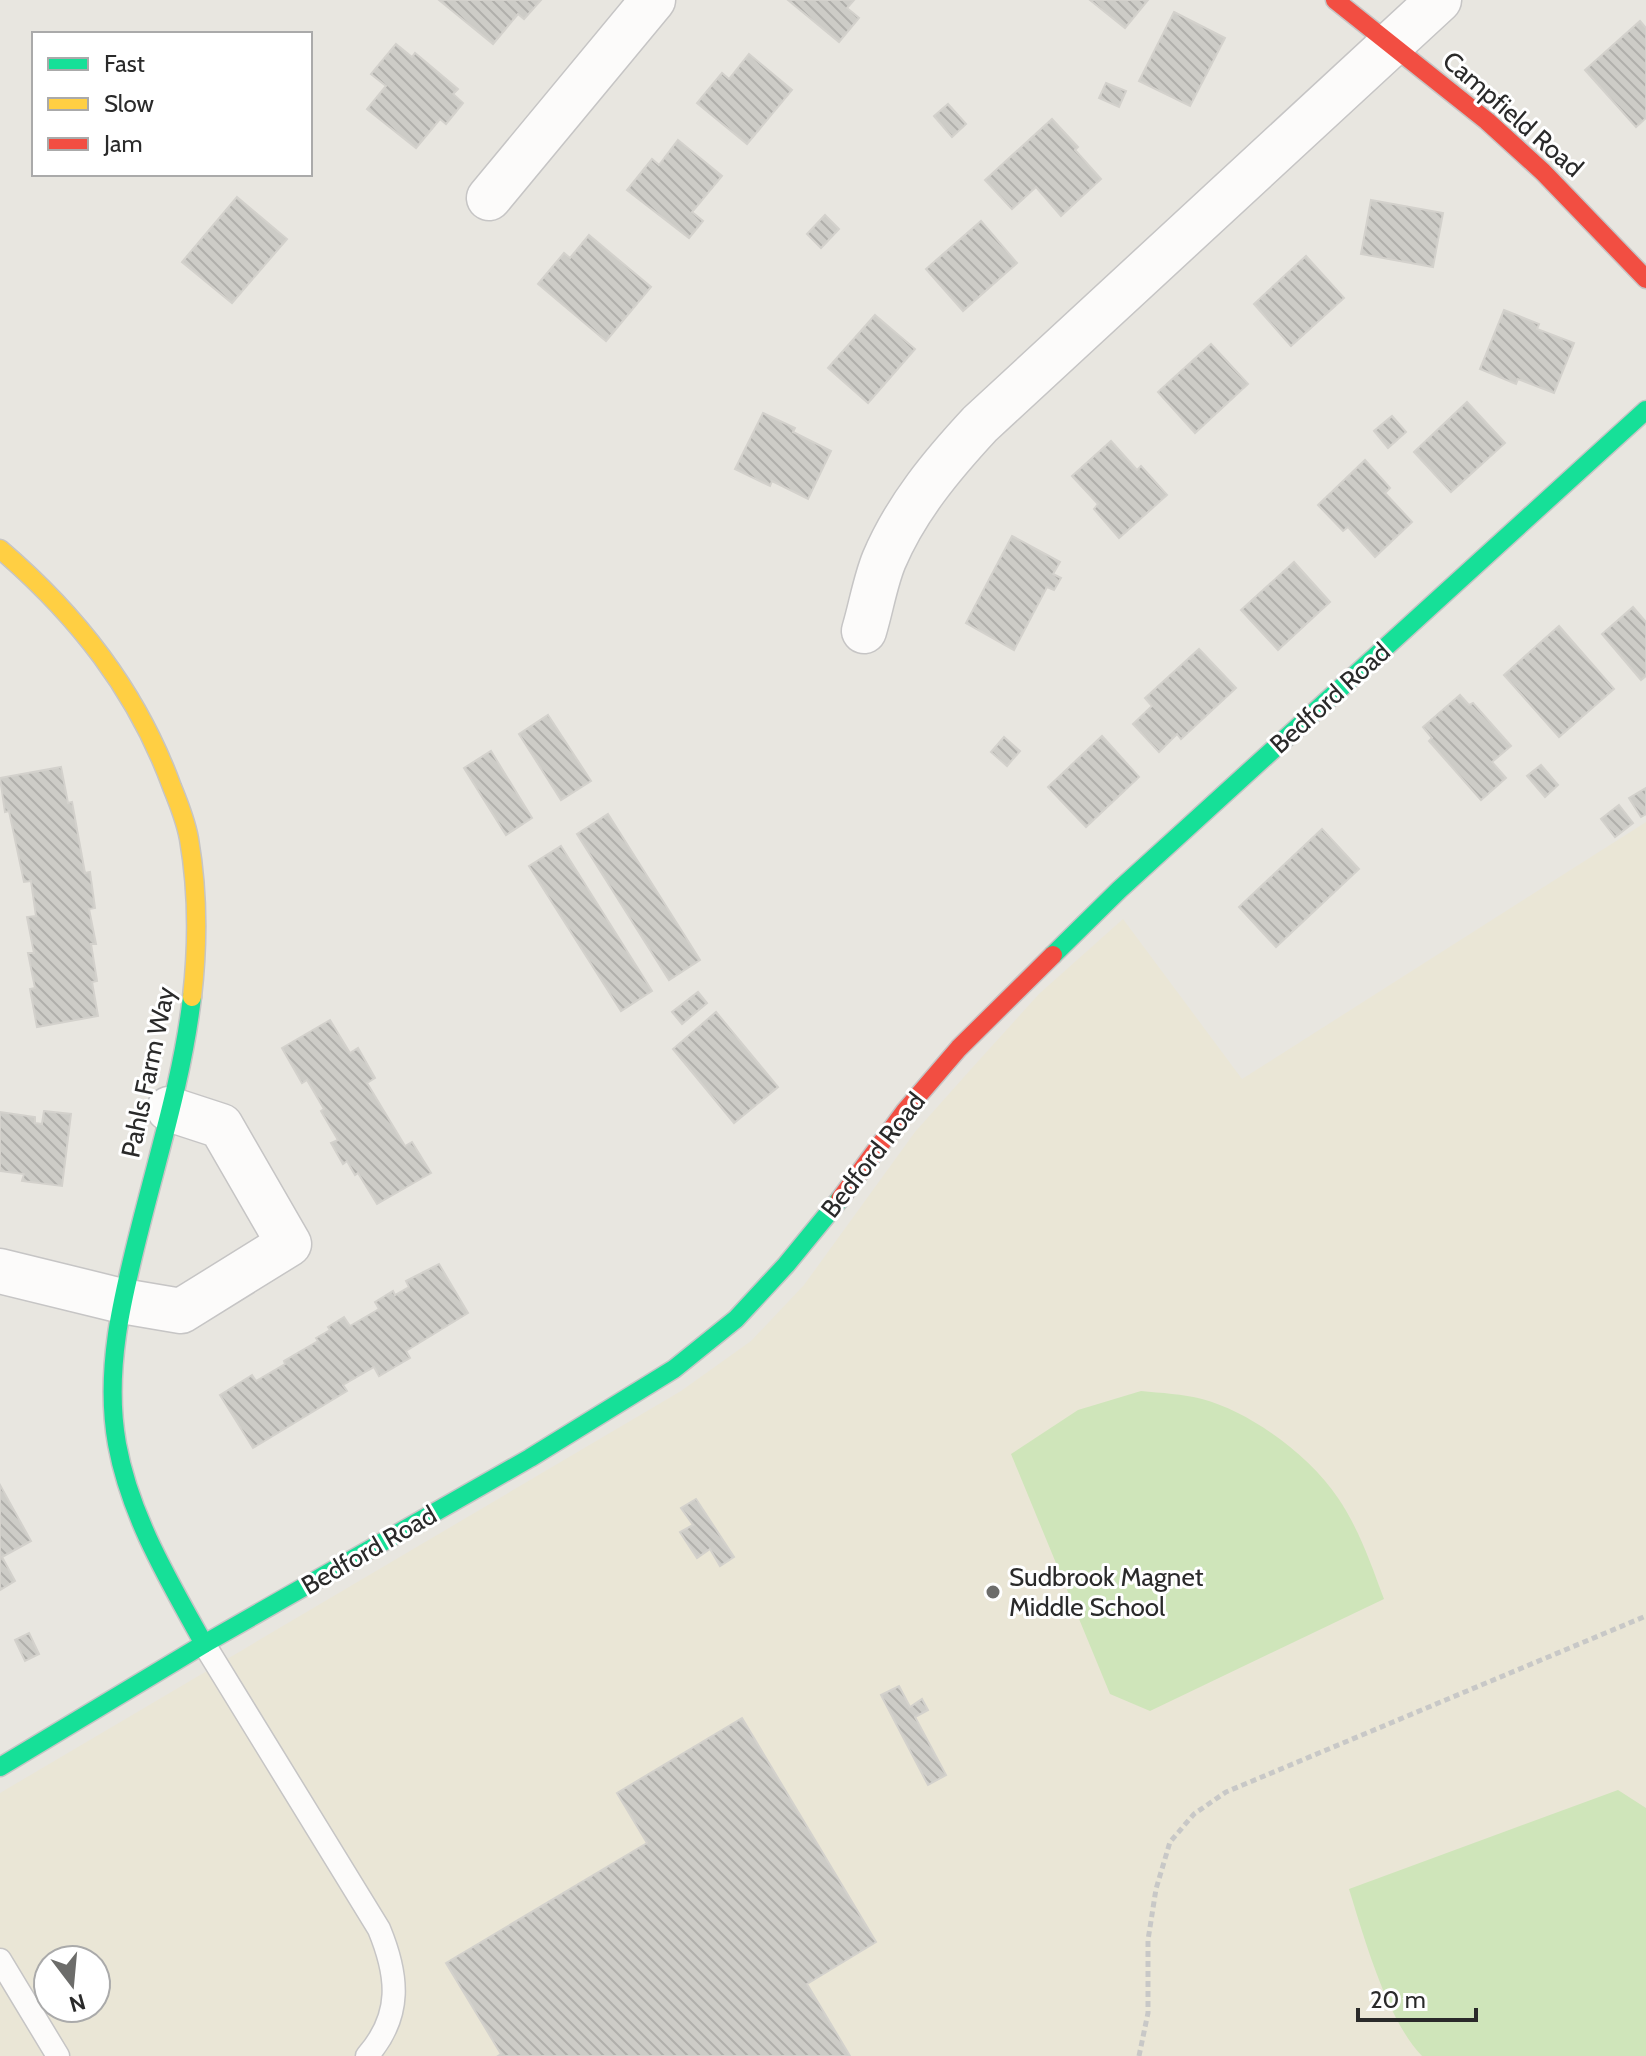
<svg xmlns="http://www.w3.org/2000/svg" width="1646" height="2056" font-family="Cabin,sans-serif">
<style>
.education{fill:#eae6d6;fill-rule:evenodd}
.pitch{fill:#cfe5ba}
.building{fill:url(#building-back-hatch);stroke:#d3d1cc;stroke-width:2}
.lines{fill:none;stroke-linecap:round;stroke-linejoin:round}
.lane-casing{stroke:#c6c5c5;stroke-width:25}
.street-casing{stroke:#c6c5c5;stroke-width:47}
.fast-casing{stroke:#c6c5c5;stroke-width:21}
.slow-casing{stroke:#c6c5c5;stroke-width:21}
.jam-casing{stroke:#c6c5c5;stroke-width:21}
.path{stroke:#c8c8c7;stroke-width:5;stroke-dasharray:6 4;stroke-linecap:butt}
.lane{stroke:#fcfbfa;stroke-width:22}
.street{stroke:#fcfbfa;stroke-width:44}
.fast{stroke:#16e098;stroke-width:18}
.slow{stroke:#ffcf43;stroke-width:18}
.jam{stroke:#f24e42;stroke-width:18}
.poi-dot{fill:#6c6c6a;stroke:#fff;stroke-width:3}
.labels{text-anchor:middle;stroke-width:6;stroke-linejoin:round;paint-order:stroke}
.street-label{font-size:26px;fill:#2a2a2a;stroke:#fff}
.poi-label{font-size:26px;fill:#2a2a2a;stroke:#fff;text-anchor:start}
</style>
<defs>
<pattern id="building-back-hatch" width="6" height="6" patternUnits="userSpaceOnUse" patternTransform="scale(2)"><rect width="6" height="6" fill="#cdccc7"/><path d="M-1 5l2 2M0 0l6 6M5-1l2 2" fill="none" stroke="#b0afab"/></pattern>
</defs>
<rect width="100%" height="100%" fill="#e8e6e0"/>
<path class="education" d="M 1646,822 L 1646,2056 L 0,2056 L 0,1793 L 681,1391 L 751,1341 L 804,1285 L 915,1132 L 972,1068 L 1039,994 L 1123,919 L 1242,1079 ZM 48,1960 L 96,1960 L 96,2008 L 48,2008 Z"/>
<g class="pitch">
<path d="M 1141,1391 C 1161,1393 1183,1394 1202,1399 C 1251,1412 1310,1456 1338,1498 C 1359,1529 1371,1564 1384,1599 L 1150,1711 L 1110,1694 L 1011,1454 L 1078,1410 Z"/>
<path d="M 1618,1790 L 1646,1808 L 1646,2056 L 1422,2056 C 1387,2020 1364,1937 1349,1889 Z"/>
</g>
<g class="building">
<path d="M 439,0 L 541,0 L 524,19 L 518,14 L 493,44 Z"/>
<path d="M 788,0 L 854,0 L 847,8 L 859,18 L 839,42 Z"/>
<path d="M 1090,0 L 1148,0 L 1125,28 Z"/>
<path d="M 1174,12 L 1225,38 L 1190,106 L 1139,81 Z"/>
<path d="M 1640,21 L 1646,28 L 1646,118 L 1636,127 L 1585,70 Z"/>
<path d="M 396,44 L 412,57 L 415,53 L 458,89 L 453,94 L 463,103 L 446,124 L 440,119 L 416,148 L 367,109 L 386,86 L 371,74 Z"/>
<path d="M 749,54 L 792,90 L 747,144 L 697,103 L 722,73 L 729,79 Z"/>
<path d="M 1106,83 L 1126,91 L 1119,107 L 1099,98 Z"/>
<path d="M 948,104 L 966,124 L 952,137 L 934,116 Z"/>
<path d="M 1052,119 L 1078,147 L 1075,150 L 1101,179 L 1061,216 L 1036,187 L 1012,209 L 985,180 Z"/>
<path d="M 678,140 L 722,176 L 692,212 L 703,221 L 689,238 L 627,190 L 652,159 L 659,165 Z"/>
<path d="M 237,197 L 287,239 L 232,303 L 182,262 Z"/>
<path d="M 1371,200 L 1443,213 L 1433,267 L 1361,254 Z"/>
<path d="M 825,215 L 839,229 L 821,248 L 807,234 Z"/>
<path d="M 981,221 L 1017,263 L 963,311 L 926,269 Z"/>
<path d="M 589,235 L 651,287 L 606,341 L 538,284 L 564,253 L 570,258 Z"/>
<path d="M 1306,256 L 1344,298 L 1291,346 L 1254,304 Z"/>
<path d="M 1504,310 L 1539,324 L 1537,329 L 1574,343 L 1554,393 L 1518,379 L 1516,384 L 1480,369 Z"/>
<path d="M 875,315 L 915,349 L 868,403 L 828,368 Z"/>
<path d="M 1211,344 L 1248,384 L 1195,433 L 1158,392 Z"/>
<path d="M 1467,402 L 1505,443 L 1451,492 L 1414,452 Z"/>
<path d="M 763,413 L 795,428 L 793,432 L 831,451 L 808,499 L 772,481 L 770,486 L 735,469 Z"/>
<path d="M 1392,416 L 1406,432 L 1388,448 L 1374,431 Z"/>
<path d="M 1111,441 L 1137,470 L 1141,466 L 1167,495 L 1119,538 L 1094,509 L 1098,504 L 1072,476 Z"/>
<path d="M 1365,460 L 1390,488 L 1385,493 L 1412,522 L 1375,557 L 1348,527 L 1343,531 L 1318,505 Z"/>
<path d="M 1012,536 L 1060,562 L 1053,574 L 1061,578 L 1054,590 L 1047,587 L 1014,650 L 966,623 Z"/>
<path d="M 1294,562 L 1330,602 L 1278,650 L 1241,610 Z"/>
<path d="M 1633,607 L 1646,622 L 1646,676 L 1641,680 L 1602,634 Z"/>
<path d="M 1559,626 L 1614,689 L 1559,737 L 1504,675 Z"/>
<path d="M 1199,649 L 1236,688 L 1181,739 L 1177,734 L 1159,752 L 1133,724 L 1152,706 L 1145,698 Z"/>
<path d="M 1460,695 L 1469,705 L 1473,703 L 1511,746 L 1492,762 L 1506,778 L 1481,800 L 1429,741 L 1432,738 L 1423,727 Z"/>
<path d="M 548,715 L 591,781 L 561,800 L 519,734 Z"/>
<path d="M 1102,736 L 1139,777 L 1086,827 L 1048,787 Z"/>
<path d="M 1004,737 L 1020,751 L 1007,766 L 991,752 Z"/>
<path d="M 491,751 L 532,818 L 506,835 L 464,768 Z"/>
<path d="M 1541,765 L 1558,785 L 1545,797 L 1527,776 Z"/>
<path d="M 61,767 L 68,803 L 72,802 L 85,873 L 90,872 L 95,908 L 89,909 L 96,944 L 91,944 L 97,981 L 92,982 L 98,1016 L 37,1027 L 30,989 L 35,988 L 28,953 L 34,953 L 27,917 L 36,916 L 31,881 L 24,882 L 9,811 L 5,812 L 0,778 Z"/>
<path d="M 1646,788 L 1646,814 L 1641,817 L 1629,798 Z"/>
<path d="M 1619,805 L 1633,823 L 1615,837 L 1601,819 Z"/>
<path d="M 608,814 L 700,960 L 669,980 L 577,834 Z"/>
<path d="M 1322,829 L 1359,869 L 1276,947 L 1239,907 Z"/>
<path d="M 561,846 L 652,991 L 621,1011 L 529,866 Z"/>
<path d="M 698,992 L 707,1003 L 682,1024 L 672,1012 Z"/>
<path d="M 716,1012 L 778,1087 L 734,1123 L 673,1049 Z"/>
<path d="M 330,1020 L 350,1053 L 358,1048 L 375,1078 L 367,1083 L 405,1146 L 412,1142 L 431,1173 L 377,1204 L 358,1173 L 355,1175 L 347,1161 L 343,1164 L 331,1143 L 338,1140 L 321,1111 L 324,1109 L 307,1080 L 302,1083 L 282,1048 Z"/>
<path d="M 44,1111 L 71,1114 L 62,1186 L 22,1181 L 24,1174 L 0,1171 L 0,1112 L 35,1117 L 35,1123 L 42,1124 Z"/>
<path d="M 439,1264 L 468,1313 L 406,1351 L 410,1358 L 379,1376 L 374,1367 L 343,1385 L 347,1391 L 253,1448 L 220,1395 L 252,1375 L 256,1381 L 285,1364 L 284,1361 L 318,1341 L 316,1338 L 330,1330 L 328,1327 L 344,1317 L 350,1326 L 379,1309 L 375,1302 L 393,1291 L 395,1295 L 409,1287 L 406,1281 Z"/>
<path d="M 0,1485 L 31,1541 L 2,1557 L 15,1581 L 0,1590 Z"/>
<path d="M 696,1499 L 734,1557 L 720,1566 L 710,1549 L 697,1558 L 680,1532 L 693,1525 L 681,1508 Z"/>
<path d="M 29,1633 L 39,1654 L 25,1661 L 15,1640 Z"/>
<path d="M 899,1686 L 910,1707 L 922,1699 L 928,1710 L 915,1717 L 946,1775 L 928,1785 L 881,1695 Z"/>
<path d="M 742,1718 L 876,1942 L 807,1984 L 850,2056 L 498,2056 L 501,2054 L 446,1963 L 647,1843 L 617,1793 Z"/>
</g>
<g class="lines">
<g class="lane-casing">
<g id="lane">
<path d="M 204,1644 L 379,1929 C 398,1975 403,2015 367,2056"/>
<path d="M 0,1960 L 58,2056"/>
</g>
</g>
<g class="street-casing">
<g id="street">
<path d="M 489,198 L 653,0"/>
<path d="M 864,631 C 871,608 875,582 884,560 C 906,508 942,465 980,424 L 1439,0"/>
<path d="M 0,1271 L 122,1301 L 181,1311 L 289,1244 L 221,1126 L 169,1109"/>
</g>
</g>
<g class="fast-casing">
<g id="fast">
<path d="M 1053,955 L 1119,890 L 1646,410"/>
<path d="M 192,997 C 183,1075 159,1152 140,1228 C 122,1299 104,1371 117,1444 C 130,1516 169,1581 204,1644"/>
<path d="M 0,1767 L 204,1644 L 530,1458 L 674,1369 L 736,1319 L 786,1265 L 840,1199"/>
</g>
</g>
<g class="slow-casing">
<path id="slow" d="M 0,549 C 77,615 137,691 172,787 C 179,804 186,822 189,839 C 198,891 198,945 192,997"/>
</g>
<g class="jam-casing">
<g id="jam">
<path d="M 1335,0 L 1487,121 L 1543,172 L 1646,279"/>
<path d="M 840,1199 L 905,1111 L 959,1048 L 1053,955"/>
</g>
</g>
<path class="path" d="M 1139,2056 L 1148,2013 L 1148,1940 L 1156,1889 L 1170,1842 L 1194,1814 L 1226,1792 L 1646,1616"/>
<use href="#lane" class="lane"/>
<use href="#street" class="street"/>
<use href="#fast" class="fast"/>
<use href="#slow" class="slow"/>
<use href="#jam" class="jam"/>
</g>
<circle class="poi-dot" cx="993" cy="1592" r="8"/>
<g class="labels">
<g class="street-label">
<text transform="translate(1513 114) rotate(41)" y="9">Campfield Road</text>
<text transform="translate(1330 698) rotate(-42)" y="9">Bedford Road</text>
<text transform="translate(148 1072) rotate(-78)" y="9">Pahls Farm Way</text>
<text transform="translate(873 1155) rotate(-52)" y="9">Bedford Road</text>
<text transform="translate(369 1550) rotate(-30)" y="9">Bedford Road</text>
</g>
<g class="poi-label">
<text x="1009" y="1586">Sudbrook Magnet<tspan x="1009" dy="30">Middle School</tspan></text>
</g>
</g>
<rect x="32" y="32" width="280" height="144" fill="#ffffff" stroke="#aaaaaa" stroke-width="2"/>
<rect x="48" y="58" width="40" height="12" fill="#16e098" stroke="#aaaaaa" stroke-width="2"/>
<text x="104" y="72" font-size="24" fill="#2a2a2a">Fast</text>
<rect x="48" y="98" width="40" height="12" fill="#ffcf43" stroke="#aaaaaa" stroke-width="2"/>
<text x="104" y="112" font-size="24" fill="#2a2a2a">Slow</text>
<rect x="48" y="138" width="40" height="12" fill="#f24e42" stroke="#aaaaaa" stroke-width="2"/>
<text x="104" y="152" font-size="24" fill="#2a2a2a">Jam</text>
<g transform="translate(72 1984) rotate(164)"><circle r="38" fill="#ffffff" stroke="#aaaaaa" stroke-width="2"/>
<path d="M0-6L14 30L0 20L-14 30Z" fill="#6c6c6a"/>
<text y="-12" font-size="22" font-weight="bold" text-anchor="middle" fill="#2a2a2a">N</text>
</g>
<path d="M1358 2008v12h118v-12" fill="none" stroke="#2a2a2a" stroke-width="4"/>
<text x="1370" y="2008" font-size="24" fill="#2a2a2a" stroke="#ffffff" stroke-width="6" paint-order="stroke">20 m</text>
</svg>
